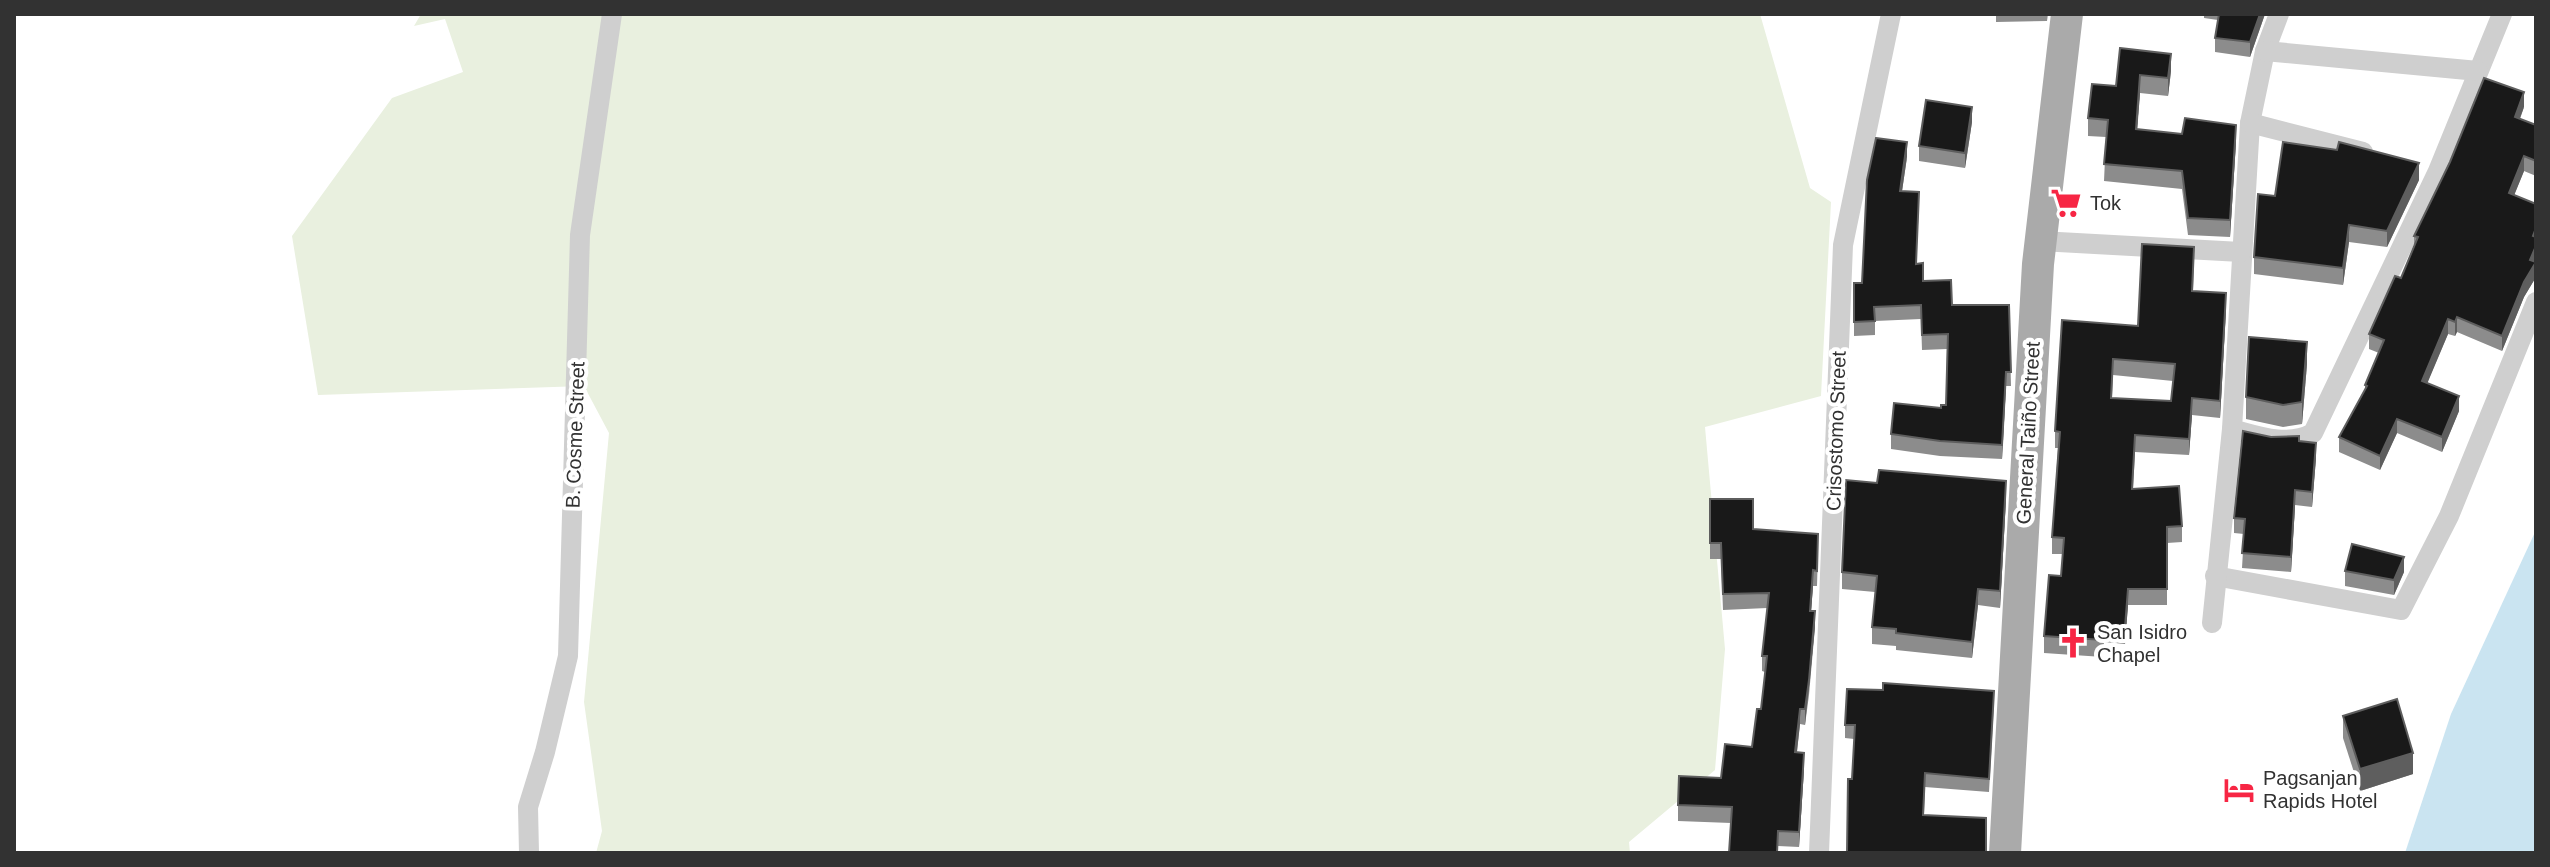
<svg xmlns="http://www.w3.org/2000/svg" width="2550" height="867" font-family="Arial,sans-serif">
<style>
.green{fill:#e9f0df}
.water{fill:#cae4f1}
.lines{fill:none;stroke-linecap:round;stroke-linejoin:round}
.minor{stroke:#cfcfcf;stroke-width:20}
.primary{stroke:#aaa;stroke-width:32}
.wall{fill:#8c8c8c;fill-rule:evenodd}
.shaded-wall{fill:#5e5e5e}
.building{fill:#191919;stroke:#5e5e5e;stroke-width:2;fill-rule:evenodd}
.labels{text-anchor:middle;stroke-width:8;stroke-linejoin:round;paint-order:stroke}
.poi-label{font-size:20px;fill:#323232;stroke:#fff;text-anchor:start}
.street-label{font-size:20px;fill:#323232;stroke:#fff}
</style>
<rect width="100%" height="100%" fill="#fff"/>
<path class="green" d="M 421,14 L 1760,14 L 1810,188 L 1831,202 L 1821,396 L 1705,427 L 1725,649 L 1715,770 L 1629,842 L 1630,853 L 596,853 L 602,831 L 584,702 L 609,433 L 584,386 L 318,395 L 292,236 L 392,98 L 463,72 L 445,19 L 414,26 Z"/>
<path class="water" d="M 2536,530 L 2536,853 L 2405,853 L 2451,714 Z"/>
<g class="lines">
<g class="minor">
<path d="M 2279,14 L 2265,51 L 2250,123 L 2232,429 C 2258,436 2287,447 2313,433 L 2438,171 L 2502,14"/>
<path d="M 2265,51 L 2478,71"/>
<path d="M 2250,123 L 2363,152"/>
<path d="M 2040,241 L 2241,252"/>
<path d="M 2215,576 L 2401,610 L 2449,516 L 2536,302"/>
<path d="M 2212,623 L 2232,429"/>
<path d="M 529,853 L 528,807 L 545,752 L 568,656 L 580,235 L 612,14"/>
<path d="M 1819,853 L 1843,245 L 1891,14"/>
</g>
<path class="primary" d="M 2005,853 L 2038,264 L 2067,14"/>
</g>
<g class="wall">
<path d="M 1996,14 L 2048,14 L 2047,21 L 1996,22 Z"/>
<path d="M 2204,14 L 2265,14 L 2250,57 L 2215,52 L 2215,38 L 2218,20 L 2204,18 Z"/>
<path d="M 2120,48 L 2171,71 L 2168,96 L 2140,93 L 2137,129 L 2236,142 L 2230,237 L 2188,235 L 2182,189 L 2104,181 L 2106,137 L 2088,136 L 2088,118 L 2116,86 Z"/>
<path d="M 2524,107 L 2520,119 L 2536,125 L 2536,176 L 2524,171 L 2514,195 L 2536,204 L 2536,277 L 2524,297 L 2502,351 L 2457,332 L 2455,336 L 2448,334 L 2427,383 L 2459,411 L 2442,452 L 2397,433 L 2380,470 L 2339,452 L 2339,437 L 2365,390 L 2365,385 L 2379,353 L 2369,349 L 2369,334 L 2401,278 L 2414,246 L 2414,236 Z"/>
<path d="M 1972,122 L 1965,168 L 1919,161 L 1919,146 Z"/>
<path d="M 1907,157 L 1902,191 L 1919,206 L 1916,264 L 1923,281 L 1952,305 L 2009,305 L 2011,386 L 2006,386 L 2002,459 L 1940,456 L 1891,449 L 1891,434 L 1946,405 L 1947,349 L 1922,350 L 1921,319 L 1875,321 L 1875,335 L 1854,336 L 1854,283 L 1862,283 Z"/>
<path d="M 2419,180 L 2387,247 L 2349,242 L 2343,285 L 2254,274 L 2254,257 L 2275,196 Z"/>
<path d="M 2194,264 L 2193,291 L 2226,309 L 2220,418 L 2192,415 L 2189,455 L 2135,452 L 2133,489 L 2182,526 L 2182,542 L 2167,543 L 2167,605 L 2128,605 L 2125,644 L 2104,642 L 2103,657 L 2044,653 L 2044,636 L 2061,576 L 2063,554 L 2052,554 L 2052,537 L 2058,448 L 2055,448 L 2055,431 L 2138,326 ZM 2113,375 L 2173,381 L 2171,401 L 2112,398 Z"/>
<path d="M 2307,364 L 2302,424 L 2283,427 L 2246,419 L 2246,397 Z"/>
<path d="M 2299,441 L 2316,458 L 2312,507 L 2295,505 L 2291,572 L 2242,568 L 2244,534 L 2234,533 L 2234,518 Z"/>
<path d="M 2006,498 L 2000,608 L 1978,605 L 1972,658 L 1896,650 L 1896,646 L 1872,644 L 1872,627 L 1875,592 L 1842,589 L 1842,572 Z"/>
<path d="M 1710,499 L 1753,529 L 1818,550 L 1817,586 L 1813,586 L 1811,611 L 1815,627 L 1809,695 L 1805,725 L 1800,724 L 1797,752 L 1804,769 L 1799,847 L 1778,846 L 1778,853 L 1729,853 L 1731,823 L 1678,821 L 1678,805 L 1721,778 L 1752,747 L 1761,709 L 1765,672 L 1762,671 L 1762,656 L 1767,608 L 1723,610 L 1721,559 L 1710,559 Z"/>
<path d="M 2345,571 L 2404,572 L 2394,595 L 2345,586 Z"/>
<path d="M 1994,704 L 1989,792 L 1925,787 L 1924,815 L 1986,853 L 1852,779 L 1854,739 L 1845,738 L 1845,725 Z"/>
<path d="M 2343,716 L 2413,774 L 2360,791 L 2343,738 Z"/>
</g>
<g class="shaded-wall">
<path d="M 2260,14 L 2265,14 L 2250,57 L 2250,42 Z"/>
<path d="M 2171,54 L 2171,71 L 2168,96 L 2168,78 Z"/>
<path d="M 2140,75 L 2140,93 L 2136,146 L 2136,129 Z"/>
<path d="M 2524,92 L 2524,107 L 2515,131 L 2515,117 Z"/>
<path d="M 1972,107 L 1972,122 L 1965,168 L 1965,153 Z"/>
<path d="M 2236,125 L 2236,142 L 2230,237 L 2230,220 Z"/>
<path d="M 1907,142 L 1907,157 L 1900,205 L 1900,191 Z"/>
<path d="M 2524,156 L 2524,171 L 2509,208 L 2509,193 Z"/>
<path d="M 2419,163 L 2419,180 L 2387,247 L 2387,231 Z"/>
<path d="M 2349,225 L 2349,242 L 2343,285 L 2343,268 Z"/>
<path d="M 2536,246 L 2536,277 L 2524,297 L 2502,351 L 2502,336 Z"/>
<path d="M 2226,293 L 2226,309 L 2220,418 L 2220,401 Z"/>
<path d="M 2457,317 L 2457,332 L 2455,336 L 2455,322 Z"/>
<path d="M 2448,319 L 2448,334 L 2422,396 L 2422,381 Z"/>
<path d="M 2307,342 L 2307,364 L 2302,424 L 2302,402 Z"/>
<path d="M 2006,372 L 2006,386 L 2002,459 L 2002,445 Z"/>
<path d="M 2459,396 L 2459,411 L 2442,452 L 2442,437 Z"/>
<path d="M 2192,398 L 2192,415 L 2189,455 L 2189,439 Z"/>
<path d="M 2397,419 L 2397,433 L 2380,470 L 2380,456 Z"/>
<path d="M 2316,443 L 2316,458 L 2312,507 L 2312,492 Z"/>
<path d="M 2006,481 L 2006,498 L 2000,608 L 2000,591 Z"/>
<path d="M 2295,490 L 2295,505 L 2291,572 L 2291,557 Z"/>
<path d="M 2404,557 L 2404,572 L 2394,595 L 2394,580 Z"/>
<path d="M 1813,570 L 1813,586 L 1810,626 L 1810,611 Z"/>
<path d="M 1978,589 L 1978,605 L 1972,658 L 1972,642 Z"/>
<path d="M 2128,589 L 2128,605 L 2125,644 L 2125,627 Z"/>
<path d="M 1815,611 L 1815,627 L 1805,725 L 1805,709 Z"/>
<path d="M 1800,709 L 1800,724 L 1795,768 L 1795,752 Z"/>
<path d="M 1804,753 L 1804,769 L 1799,847 L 1799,832 Z"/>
<path d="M 2413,753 L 2413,774 L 2360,791 L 2360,769 Z"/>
</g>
<g class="building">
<path d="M 2219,14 L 2260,14 L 2250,42 L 2215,38 Z"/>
<path d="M 2120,48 L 2171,54 L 2168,78 L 2140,75 L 2136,129 L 2182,134 L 2185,118 L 2236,125 L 2230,220 L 2188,218 L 2182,171 L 2104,164 L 2108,120 L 2088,118 L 2092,84 L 2116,86 Z"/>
<path d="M 2484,78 L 2524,92 L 2515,117 L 2536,125 L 2536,161 L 2524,156 L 2509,193 L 2536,204 L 2536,228 L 2533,236 L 2536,237 L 2536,246 L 2530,260 L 2536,262 L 2524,282 L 2502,336 L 2457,317 L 2455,322 L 2448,319 L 2422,381 L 2459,396 L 2442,437 L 2397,419 L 2380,456 L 2339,437 L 2367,386 L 2365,385 L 2384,340 L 2369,334 L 2395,276 L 2401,278 L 2418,237 L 2414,236 L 2450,162 Z"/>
<path d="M 1926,100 L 1972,107 L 1965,153 L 1919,146 Z"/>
<path d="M 1876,138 L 1907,142 L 1900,191 L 1919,192 L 1916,264 L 1923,263 L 1923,281 L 1951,280 L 1952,305 L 2009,305 L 2011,372 L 2006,372 L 2002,445 L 1940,441 L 1891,434 L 1894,403 L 1941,408 L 1941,405 L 1946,405 L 1948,334 L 1922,335 L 1921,305 L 1874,307 L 1875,321 L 1854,322 L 1854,283 L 1862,283 L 1867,180 Z"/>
<path d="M 2283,142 L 2337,150 L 2339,142 L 2419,163 L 2387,231 L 2349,225 L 2343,268 L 2254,257 L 2258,194 L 2275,196 Z"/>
<path d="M 2142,244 L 2194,247 L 2192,291 L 2226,293 L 2220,401 L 2192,398 L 2189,439 L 2135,435 L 2132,489 L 2179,486 L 2182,526 L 2167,527 L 2167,589 L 2128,589 L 2125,627 L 2104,626 L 2103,640 L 2044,636 L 2049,575 L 2061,576 L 2064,538 L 2052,537 L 2060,432 L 2055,431 L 2062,320 L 2138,326 ZM 2113,359 L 2175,364 L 2171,401 L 2111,398 Z"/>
<path d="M 2249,337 L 2307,342 L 2302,402 L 2283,405 L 2246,397 Z"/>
<path d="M 2243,431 L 2271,437 L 2299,436 L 2299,441 L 2316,443 L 2312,492 L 2295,490 L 2291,557 L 2242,553 L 2245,519 L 2234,518 Z"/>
<path d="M 1879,470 L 2006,481 L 2000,591 L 1978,589 L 1972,642 L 1896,633 L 1896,629 L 1872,627 L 1877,576 L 1842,572 L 1846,480 L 1877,483 Z"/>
<path d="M 1710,499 L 1753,499 L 1753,529 L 1818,534 L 1817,571 L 1813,570 L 1810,611 L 1815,611 L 1809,680 L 1805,709 L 1800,709 L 1795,752 L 1804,753 L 1799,832 L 1778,831 L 1777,853 L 1729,853 L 1732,807 L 1678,805 L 1679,776 L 1721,778 L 1725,744 L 1752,747 L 1757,709 L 1761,709 L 1767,656 L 1762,656 L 1769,593 L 1723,594 L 1721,543 L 1710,543 Z"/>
<path d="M 2352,544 L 2404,557 L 2394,580 L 2345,571 Z"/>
<path d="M 1883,683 L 1994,691 L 1989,779 L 1925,773 L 1923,815 L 1986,818 L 1986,853 L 1847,853 L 1848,779 L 1852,779 L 1855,725 L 1845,725 L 1847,689 L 1883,690 Z"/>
<path d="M 2397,699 L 2413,753 L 2360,769 L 2343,716 Z"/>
</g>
<defs>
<g id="supermarket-bare" transform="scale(2.4)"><path d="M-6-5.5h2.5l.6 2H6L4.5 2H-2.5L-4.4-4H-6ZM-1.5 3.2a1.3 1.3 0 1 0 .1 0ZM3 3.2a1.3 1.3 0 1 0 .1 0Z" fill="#f72644" stroke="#fff" stroke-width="2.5" paint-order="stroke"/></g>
<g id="church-bare" transform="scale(2.4)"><path d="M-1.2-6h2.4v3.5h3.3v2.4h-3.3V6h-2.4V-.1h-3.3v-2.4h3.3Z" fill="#f72644" stroke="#fff" stroke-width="2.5" paint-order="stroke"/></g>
<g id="hotel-bare" transform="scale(2.4)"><path d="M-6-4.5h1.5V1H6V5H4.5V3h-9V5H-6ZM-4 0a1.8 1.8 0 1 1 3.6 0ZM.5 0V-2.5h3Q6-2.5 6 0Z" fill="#f72644" stroke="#fff" stroke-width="2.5" paint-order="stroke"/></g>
</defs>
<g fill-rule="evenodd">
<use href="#supermarket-bare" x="2066" y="203"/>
<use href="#church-bare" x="2073" y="643"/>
<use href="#hotel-bare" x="2239" y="790"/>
</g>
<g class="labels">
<g class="poi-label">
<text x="2090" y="210">Tok</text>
<text x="2097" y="639">San Isidro<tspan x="2097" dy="23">Chapel</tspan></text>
<text x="2263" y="785">Pagsanjan<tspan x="2263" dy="23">Rapids Hotel</tspan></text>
</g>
<g class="street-label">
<text transform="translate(1836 431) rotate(-88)" y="7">Crisostomo Street</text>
<text transform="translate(2028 433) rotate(-87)" y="7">General Taiño Street</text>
<text transform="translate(575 435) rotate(-88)" y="7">B. Cosme Street</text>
</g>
</g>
<rect width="2550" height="867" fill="none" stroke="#323232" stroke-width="32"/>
</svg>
